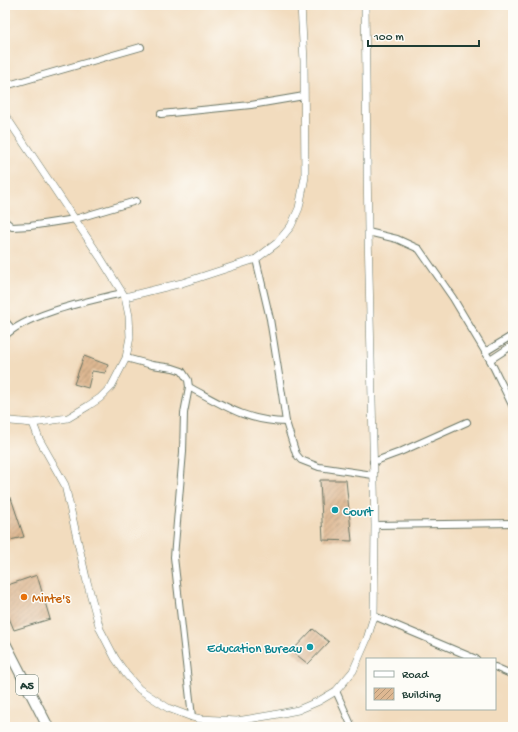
<svg xmlns="http://www.w3.org/2000/svg" width="518" height="732" font-family="'Gochi Hand',sans-serif">
<style>
.building{fill:url(#building-hatch)}
.lines{fill:none;stroke-linecap:round;stroke-linejoin:round}
.minor-casing{stroke:#697564;stroke-width:8}
.tertiary-casing{stroke:#697564;stroke-width:8}
.trunk-casing{stroke:#697564;stroke-width:12}
.minor{stroke:#fff;stroke-width:6}
.tertiary{stroke:#fff;stroke-width:7}
.trunk{stroke:#fff;stroke-width:10}
.culture-dot{fill:#0f9aa8;stroke:#fdfcf7;stroke-width:1.5}
.food-dot{fill:#e8710a;stroke:#fdfcf7;stroke-width:1.5}
.labels{text-anchor:middle;stroke-width:3;stroke-linejoin:round;paint-order:stroke}
.shield{fill:#fdfcf7;stroke:#62766e;stroke-width:1}
.shield-label{font-size:12px;font-weight:bold;fill:#1f3d34}
.culture-label{font-size:13px;fill:#0d838f;stroke:#fdfcf7;text-anchor:start}
.food-label{font-size:13px;fill:#c56008;stroke:#fdfcf7;text-anchor:start}
</style>
<defs>
<pattern id="building-hatch" width="6" height="6" patternUnits="userSpaceOnUse"><rect width="6" height="6" fill="#deb892"/><path d="M-1 1l2-2M0 6l6-6M5 7l2-2" fill="none" stroke="#b39778"/></pattern>
</defs>
<rect width="100%" height="100%" fill="#fdfcf7"/>
<filter id="ink" filterUnits="userSpaceOnUse"><feTurbulence type="fractalNoise" baseFrequency=".025" numOctaves="2"/><feDisplacementMap in="SourceGraphic" scale="8" xChannelSelector="R" yChannelSelector="G"/><feConvolveMatrix kernelMatrix="1 2 1 2 8 2 1 2 1" color-interpolation-filters="sRGB"/></filter>
<filter id="wash" filterUnits="userSpaceOnUse"><feTurbulence type="fractalNoise" baseFrequency=".012" numOctaves="4" result="noise"/><feDisplacementMap in="SourceGraphic" scale="16" xChannelSelector="R" yChannelSelector="G"/><feGaussianBlur stdDeviation="0.9" result="paint"/><feColorMatrix in="noise" values="0 0 0 0 0 0 0 0 0 0 0 0 0 0 0 0 0 1.4 0 .05"/><feComposite in="paint" operator="in"/></filter>
<g filter="url(#wash)">
<rect width="100%" height="100%" fill="#f2dcbe"/>
<g id="blocks">
<g class="building">
<path d="M 84,356 L 108,365 L 105,373 L 92,371 L 88,388 L 74,384 Z"/>
<path d="M 320,480 L 346,480 L 352,541 L 323,540 Z"/>
<path d="M 11,498 L 24,537 L 5,541 L 5,499 Z"/>
<path d="M 37,575 L 50,619 L 14,630 L 5,608 L 5,586 Z"/>
<path d="M 313,629 L 329,642 L 308,664 L 292,651 Z"/>
</g>
</g>
</g>
<g filter="url(#ink)">
<use href="#blocks" fill-opacity="0" stroke="#697564" stroke-width="1"/>
<g class="lines">
<g class="minor-casing">
<g id="minor">
<path d="M 5,86 L 141,47"/>
<path d="M 161,114 L 251,105 L 304,96"/>
<path d="M 5,221 L 12,227 L 30,226 L 75,219 L 136,201"/>
<path d="M 368,232 L 397,239 L 419,249 L 453,298 L 490,360 L 513,407"/>
<path d="M 513,246 L 513,247"/>
<path d="M 256,259 L 270,319 L 282,394 L 286,422 L 296,454 L 301,460 L 319,467 L 373,475"/>
<path d="M 5,321 L 12,329"/>
<path d="M 5,336 C 28,313 90,301 122,293"/>
<path d="M 485,352 L 513,335"/>
<path d="M 126,358 L 152,365 L 173,368 L 182,371 L 188,380 L 189,387 L 184,413 L 183,452 L 174,557 L 192,717"/>
<path d="M 490,360 L 513,345"/>
<path d="M 189,387 C 223,405 245,421 286,422"/>
<path d="M 373,462 L 400,452 L 467,422"/>
<path d="M 375,525 L 513,523"/>
<path d="M 374,616 L 476,659"/>
<path d="M 495,667 L 513,675"/>
<path d="M 336,691 L 352,727"/>
</g>
</g>
<g class="tertiary-casing">
<g id="tertiary">
<path d="M 5,115 L 100,257 L 125,297 L 129,316 L 130,337 L 126,358 L 111,387 L 100,398 L 88,406 L 68,418 L 33,423 L 11,421 L 5,419"/>
<path d="M 125,297 L 182,283 L 256,259 L 277,243 L 291,226 L 299,208 L 305,177 L 304,61 L 301,5"/>
<path d="M 33,423 L 39,439 L 65,485 L 86,578 L 100,629 L 115,658 L 126,674 L 139,689 L 168,708 L 192,717 L 201,719 L 237,721 L 273,715 L 298,710 L 319,701 L 336,691 L 353,671 L 367,639 L 374,616 L 375,525 L 368,232 L 365,5"/>
</g>
</g>
<g class="trunk-casing">
<path id="trunk" d="M 5,643 L 48,727"/>
</g>
<use href="#minor" class="minor"/>
<use href="#tertiary" class="tertiary"/>
<use href="#trunk" class="trunk"/>
</g>
</g>
<g class="culture-dot">
<circle cx="335" cy="510" r="4"/>
<circle cx="310" cy="647" r="4"/>
</g>
<circle class="food-dot" cx="24" cy="597" r="4"/>
<g class="labels">
<rect class="shield" x="16" y="675" width="22" height="20" rx="3"/>
<g class="shield-label">
<text x="27" y="689">A5</text>
</g>
<g class="culture-label">
<text x="343" y="515">Court</text>
<text x="302" y="652" text-anchor="end">Education Bureau</text>
</g>
<g class="food-label">
<text x="32" y="602">Minte's</text>
</g>
</g>
<rect width="518" height="732" fill="none" stroke="#fdfcf7" stroke-width="20"/>
<rect x="366" y="658" width="130" height="52" fill="#fdfcf7" stroke="#a4b0a9"/>
<rect x="374" y="671" width="20" height="6" fill="#ffffff" stroke="#a4b0a9"/>
<text x="402" y="678" font-size="12" fill="#1f3d34">Road</text>
<rect x="374" y="688" width="20" height="12" fill="url(#building-hatch)" stroke="#a4b0a9"/>
<text x="402" y="698" font-size="12" fill="#1f3d34">Building</text>
<path d="M368 40v6h111v-6" fill="none" stroke="#1f3d34" stroke-width="2"/>
<text x="374" y="40" font-size="12" fill="#1f3d34" stroke="#fdfcf7" stroke-width="3" paint-order="stroke">100 m</text>
</svg>
